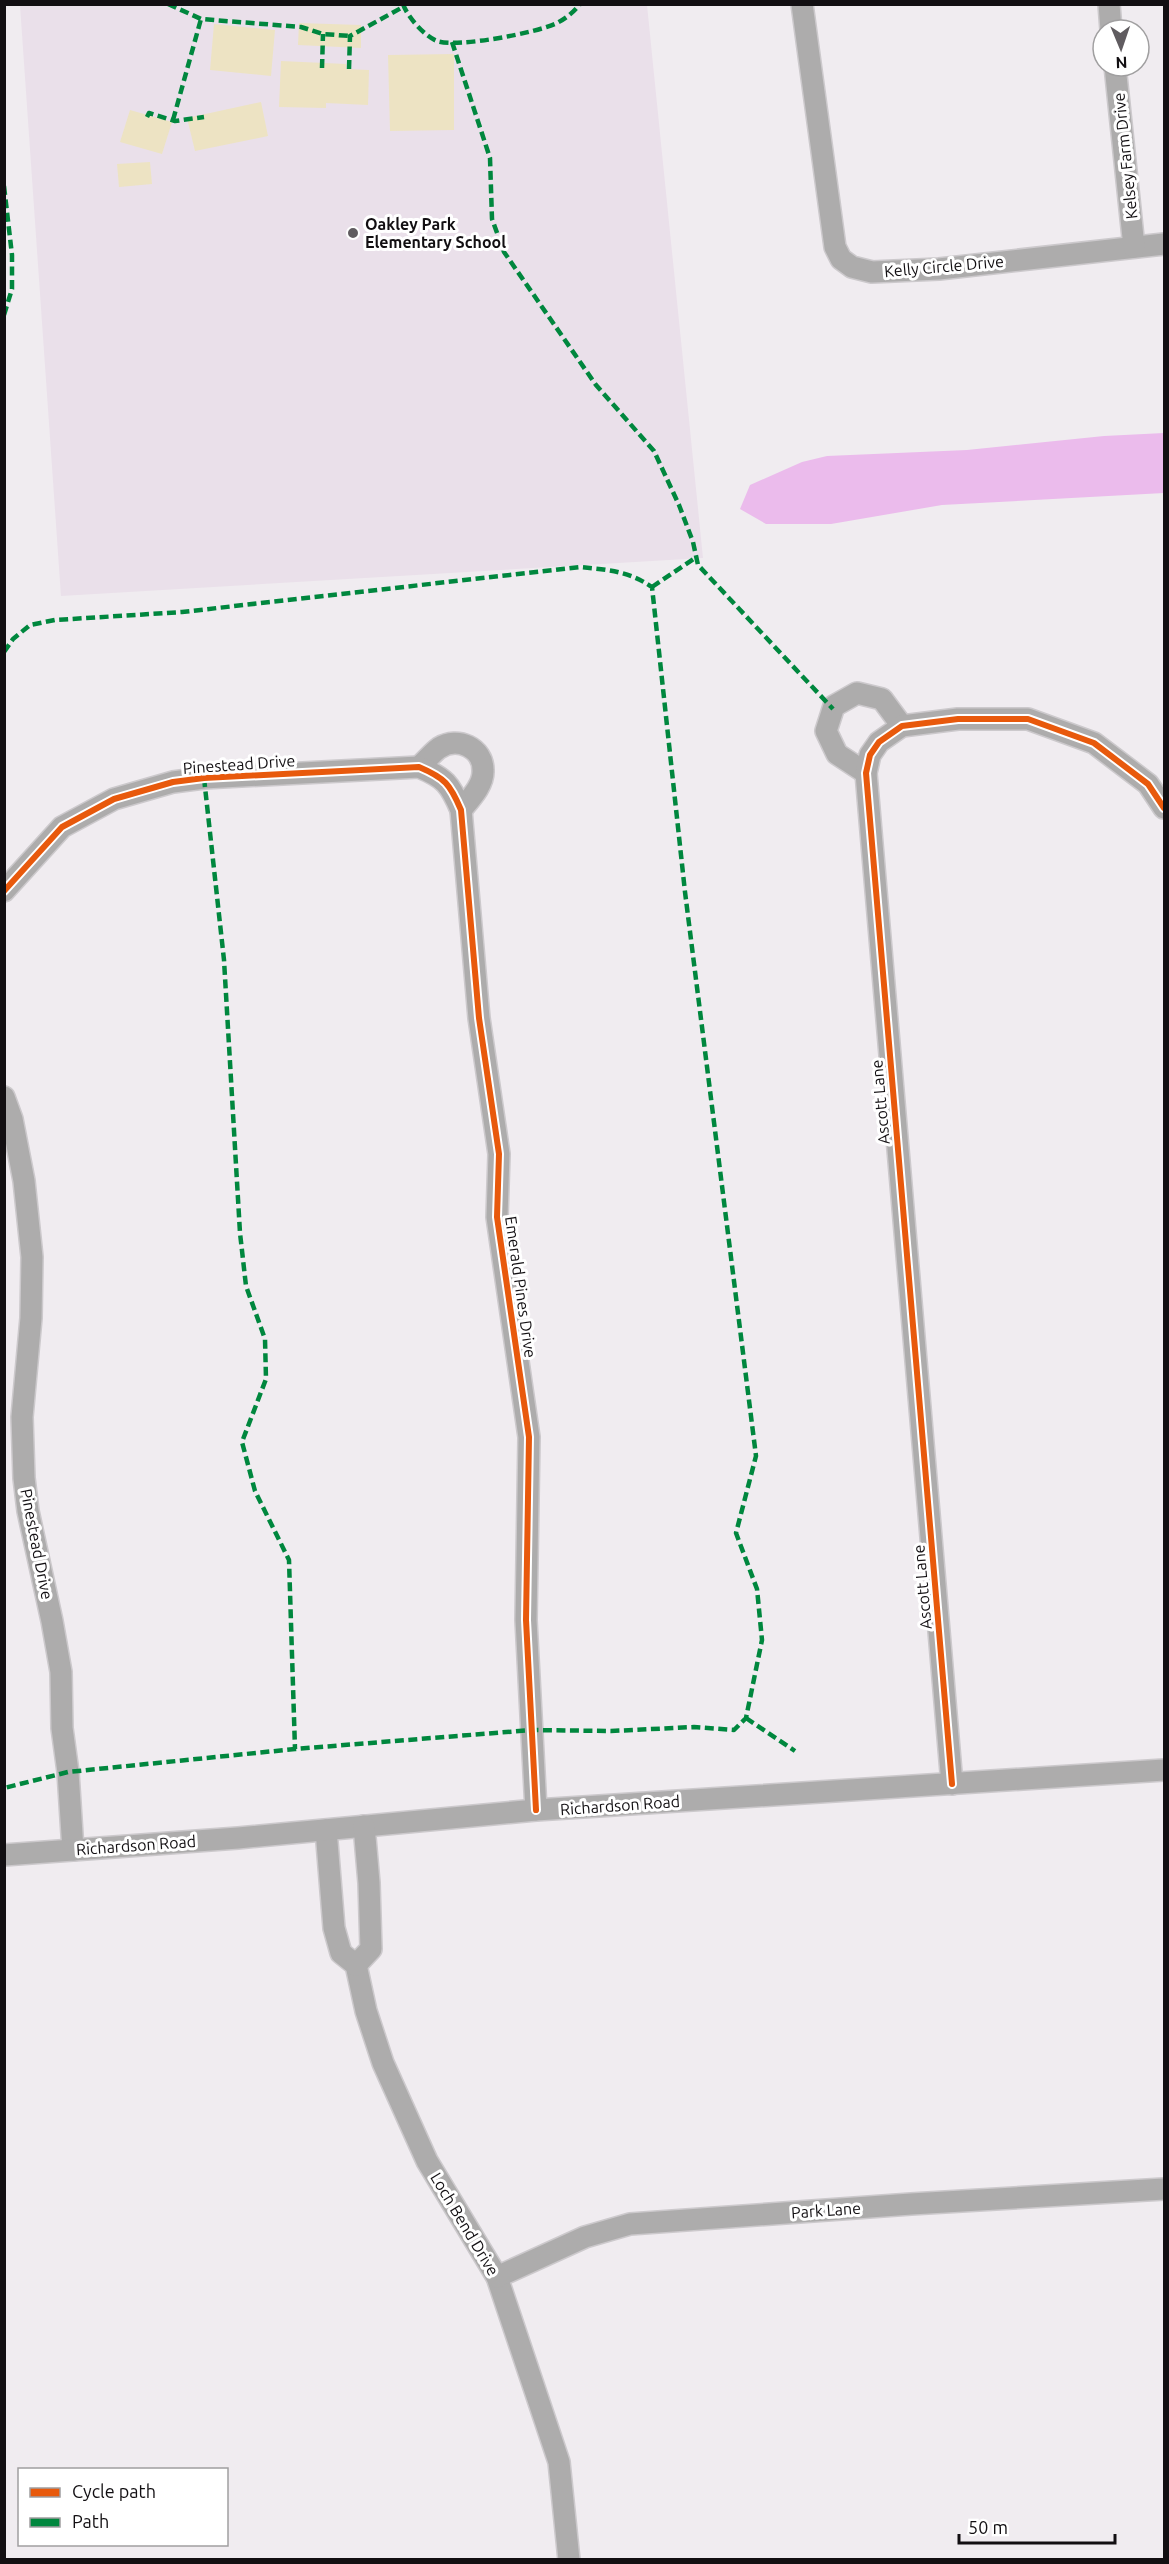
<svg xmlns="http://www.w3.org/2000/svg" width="1169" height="2564" font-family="Ubuntu,sans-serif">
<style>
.built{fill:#eae0ea}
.green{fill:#ede3c3}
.water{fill:#ebbbec}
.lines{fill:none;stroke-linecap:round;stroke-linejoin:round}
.minor-casing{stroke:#ccc9cc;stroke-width:24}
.minor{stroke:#adacac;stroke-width:21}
.quiet{stroke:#00873e;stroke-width:4.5;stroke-dasharray:9 4.5;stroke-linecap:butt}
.cycleway-casing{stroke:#fff;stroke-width:10}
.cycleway{stroke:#e8590c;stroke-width:6}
.poi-dot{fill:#605c60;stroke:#fff;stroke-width:2}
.labels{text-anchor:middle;stroke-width:6;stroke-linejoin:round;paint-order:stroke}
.street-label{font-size:16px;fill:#120f12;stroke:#fff}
.poi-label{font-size:16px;font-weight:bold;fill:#120f12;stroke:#fff;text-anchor:start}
</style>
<rect width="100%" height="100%" fill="#f0ecf0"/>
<path class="built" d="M 20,5 L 647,5 L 703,558 L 61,596 Z"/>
<g class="green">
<path d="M 299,23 L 361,25 L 361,48 L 298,45 Z"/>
<path d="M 214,24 L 275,30 L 271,76 L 210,70 Z"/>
<path d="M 454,54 L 454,130 L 390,131 L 388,55 Z"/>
<path d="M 281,61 L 346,64 L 346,69 L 369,70 L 368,105 L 326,103 L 326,108 L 279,107 Z"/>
<path d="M 261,102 L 268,136 L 195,151 L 187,118 Z"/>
<path d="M 130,110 L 172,122 L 162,154 L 120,142 Z"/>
<path d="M 150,162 L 152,184 L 119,187 L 117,164 Z"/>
</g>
<path class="water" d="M 1164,433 L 1164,493 L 942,505 L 831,524 L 766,524 L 740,509 L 750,485 L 802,462 L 827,456 L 967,450 L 1104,436 Z"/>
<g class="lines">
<g class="minor-casing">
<g id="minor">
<path d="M 802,4 L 835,247 L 841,259 L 852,267 L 872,272 L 939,269 L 1164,244"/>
<path d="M 1109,4 L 1111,30"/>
<path d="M 1115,66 L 1134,247"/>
<path d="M 419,767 C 426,761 432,753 439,748 C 458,736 483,748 483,770 C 484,785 470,799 461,810"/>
<path d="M 866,773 L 837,754 L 826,731 L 834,706 L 857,693 L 882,699 L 902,726"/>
<path d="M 4,891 L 62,827 L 114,799 L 173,782 L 204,778 L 419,767 C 445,778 450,784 461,810 L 479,1018 L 499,1154 L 497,1217 L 529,1437 L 526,1620 L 536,1810"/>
<path d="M 4,1097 L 12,1119 L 24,1181 L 32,1257 L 31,1318 L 22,1417 L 24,1478 L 28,1511 L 52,1621 L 61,1672 L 62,1728 L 68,1772 L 73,1850"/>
<path d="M 952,1784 L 866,773 L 870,755 L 879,742 L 902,726 L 958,719 L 1028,719 L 1094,743 L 1148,784 L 1164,808"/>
<path d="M 326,1830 L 334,1928 L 341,1953 L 356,1965 L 366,2011 L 383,2063 L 427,2161 L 497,2277 L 559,2462 L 569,2560"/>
<path d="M 4,1855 L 238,1838 L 536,1810 L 1164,1770"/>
<path d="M 356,1965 L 371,1949 L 369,1883 L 364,1826"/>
<path d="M 497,2277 L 585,2237 L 630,2224 L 911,2204 L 1164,2189"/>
</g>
</g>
<use href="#minor" class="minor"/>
<g class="quiet">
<path d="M 168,4 L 201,19 L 301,27 L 323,34 L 350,36"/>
<path d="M 403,4 C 407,16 424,36 437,41 C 458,48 534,33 555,24 C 565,19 573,13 580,4"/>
<path d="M 452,42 L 490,158 L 492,219 L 504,252 L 596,385 L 654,451 L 679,505 L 693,542 L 698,565 L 833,709"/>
<path d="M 322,68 L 323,34"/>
<path d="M 349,69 L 350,36 L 403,7"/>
<path d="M 147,117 L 149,113 L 175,121 L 204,117"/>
<path d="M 173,120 L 201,19"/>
<path d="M 4,186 L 12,255 L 12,289 L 4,315"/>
<path d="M 652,587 L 695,558"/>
<path d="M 4,652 L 13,639 L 30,625 L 55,620 L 182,612 L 580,567 C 609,570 628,571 652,587 L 685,892 L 756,1456 L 736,1533 L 757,1589 L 762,1640 L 746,1718 L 734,1730 L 694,1727 L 611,1731 L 532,1730 L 295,1749 L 68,1772 L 4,1788"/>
<path d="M 204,778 L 224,960 L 240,1233 L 246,1286 L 265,1339 L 266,1379 L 242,1442 L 255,1491 L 289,1560 L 295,1749"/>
<path d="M 746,1718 L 795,1751"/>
</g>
<g class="cycleway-casing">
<g id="cycleway">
<path d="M 4,891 L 62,827 L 114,799 L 173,782 L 204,778 L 419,767 C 445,778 450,784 461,810 L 479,1018 L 499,1154 L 497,1217 L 529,1437 L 526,1620 L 536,1810"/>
<path d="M 952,1784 L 866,773 L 870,755 L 879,742 L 902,726 L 958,719 L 1028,719 L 1094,743 L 1148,784 L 1164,808"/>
</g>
</g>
<use href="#cycleway" class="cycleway"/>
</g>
<circle class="poi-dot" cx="353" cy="233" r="6"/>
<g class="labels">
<g class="street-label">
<text transform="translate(1125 156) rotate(-96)" y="6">Kelsey Farm Drive</text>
<text transform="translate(944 266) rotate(-5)" y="6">Kelly Circle Drive</text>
<text transform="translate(239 764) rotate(-4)" y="6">Pinestead Drive</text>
<text transform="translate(880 1102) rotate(-95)" y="6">Ascott Lane</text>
<text transform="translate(521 1287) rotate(82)" y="6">Emerald Pines Drive</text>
<text transform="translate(37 1544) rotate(79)" y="6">Pinestead Drive</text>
<text transform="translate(922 1587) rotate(-95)" y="6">Ascott Lane</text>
<text transform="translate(620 1805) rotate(-4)" y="6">Richardson Road</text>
<text transform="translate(136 1845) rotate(-4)" y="6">Richardson Road</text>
<text transform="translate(826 2210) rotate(-4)" y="6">Park Lane</text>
<text transform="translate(465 2224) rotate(59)" y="6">Loch Bend Drive</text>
</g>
<g class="poi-label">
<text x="365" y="230">Oakley Park<tspan x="365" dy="18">Elementary School</tspan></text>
</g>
</g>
<rect width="1169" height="2564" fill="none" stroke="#120f12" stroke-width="12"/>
<rect x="18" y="2468" width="210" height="78" fill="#ffffff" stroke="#a09fa0" stroke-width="1.5"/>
<rect x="30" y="2488" width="30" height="9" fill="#e8590c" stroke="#a09fa0" stroke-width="1.5"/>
<text x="72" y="2498" font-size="18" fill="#120f12">Cycle path</text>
<rect x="30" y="2518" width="30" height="9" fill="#00873e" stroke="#a09fa0" stroke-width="1.5"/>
<text x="72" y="2528" font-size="18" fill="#120f12">Path</text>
<g transform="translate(1121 48) rotate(178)"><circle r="28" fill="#ffffff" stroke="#a09fa0" stroke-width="1.5"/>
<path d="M0-4.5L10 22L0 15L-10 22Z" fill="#605c60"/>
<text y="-9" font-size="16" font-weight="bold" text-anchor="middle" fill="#120f12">N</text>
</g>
<path d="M959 2534v9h156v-9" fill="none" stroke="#120f12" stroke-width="3"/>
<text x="968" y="2534" font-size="18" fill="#120f12" stroke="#ffffff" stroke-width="4.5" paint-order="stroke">50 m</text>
</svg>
